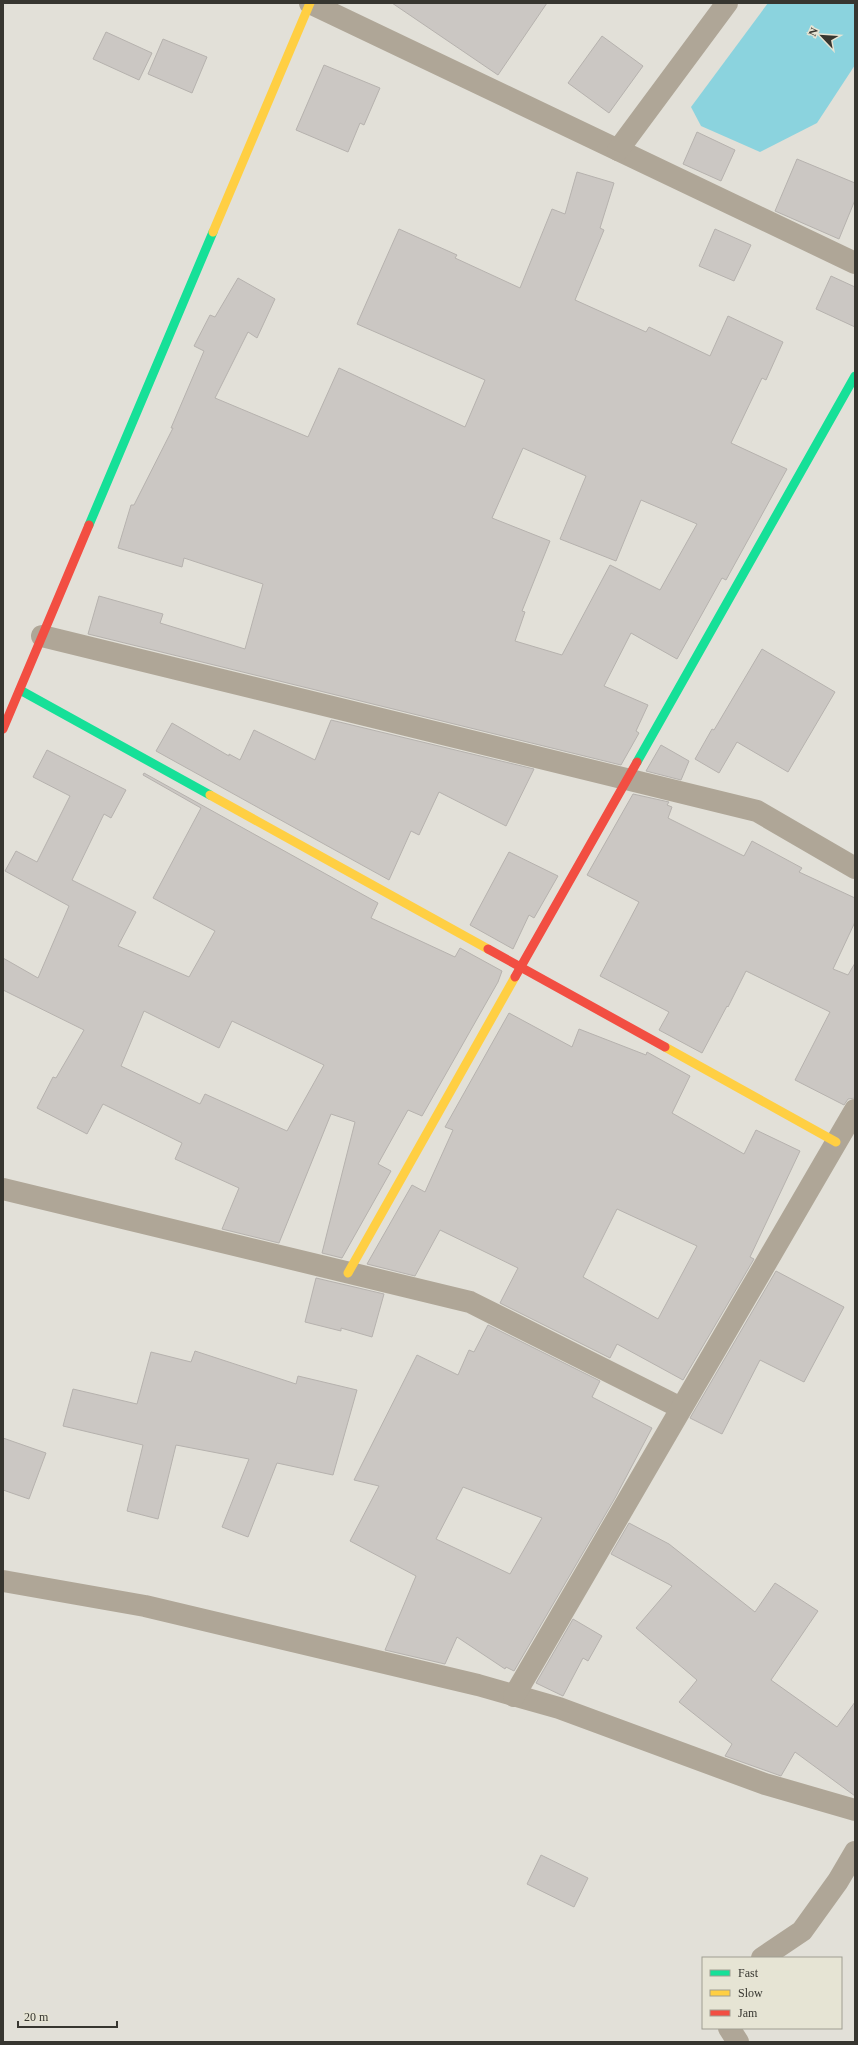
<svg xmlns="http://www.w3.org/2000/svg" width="858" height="2045" font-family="'Times New Roman',serif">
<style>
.water{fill:#8bd3de}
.building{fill:#cbc7c3;stroke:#b6b2ae;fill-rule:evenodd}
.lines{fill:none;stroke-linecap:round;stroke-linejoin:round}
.street{stroke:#afa697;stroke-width:22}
.fast{stroke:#16e098;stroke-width:9}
.slow{stroke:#ffcf43;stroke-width:9}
.jam{stroke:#f24e42;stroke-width:9}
</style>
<rect width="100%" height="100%" fill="#e2e0d8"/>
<path class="water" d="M 768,3 L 855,3 L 855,65 L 817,123 L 760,152 L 701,126 L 691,107 Z"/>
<g class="building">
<path d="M 392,3 L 547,3 L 498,75 Z"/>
<path d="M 106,32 L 152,53 L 139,80 L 93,59 Z"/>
<path d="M 602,36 L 643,66 L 609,113 L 568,83 Z"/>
<path d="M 163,39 L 207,57 L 192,93 L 148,74 Z"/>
<path d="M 324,65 L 380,88 L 364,125 L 360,123 L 348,152 L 296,130 Z"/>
<path d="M 697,132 L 735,150 L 721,181 L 683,164 Z"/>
<path d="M 797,159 L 855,183 L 855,200 L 839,239 L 775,211 Z"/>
<path d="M 577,172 L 614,183 L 600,228 L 604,230 L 575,300 L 646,332 L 649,327 L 710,356 L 728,316 L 783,342 L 766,380 L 762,378 L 731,443 L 787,469 L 726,580 L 722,578 L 677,659 L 631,633 L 604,686 L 648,705 L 636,731 L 639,733 L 621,765 L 88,634 L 99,596 L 163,614 L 160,623 L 245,649 L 263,584 L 184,558 L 182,567 L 118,548 L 131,505 L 134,505 L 173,428 L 171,428 L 204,351 L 194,346 L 210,315 L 215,317 L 238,278 L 275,299 L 257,338 L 248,332 L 215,398 L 308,437 L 339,368 L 465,427 L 485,380 L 357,324 L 383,265 L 399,229 L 457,255 L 455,258 L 520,288 L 552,209 L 565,214 ZM 523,448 L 586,476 L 560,539 L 616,561 L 641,500 L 697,524 L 660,590 L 610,565 L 562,655 L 515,641 L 525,612 L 522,611 L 550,541 L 492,518 Z"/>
<path d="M 715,229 L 751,245 L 734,281 L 699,266 Z"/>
<path d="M 831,276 L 855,287 L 855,327 L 816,309 Z"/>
<path d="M 762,649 L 835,692 L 788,772 L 737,742 L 719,773 L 695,759 L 712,729 L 714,730 Z"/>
<path d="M 331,720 L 534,769 L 506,826 L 439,792 L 419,835 L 411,831 L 389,880 L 156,751 L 172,723 L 229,756 L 229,754 L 240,760 L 254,730 L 315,760 Z"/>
<path d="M 661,745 L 689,761 L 681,780 L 646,771 Z"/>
<path d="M 47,750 L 126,790 L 111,818 L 104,814 L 72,880 L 136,912 L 118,946 L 189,977 L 215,931 L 153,898 L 201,808 L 143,775 L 144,773 L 378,903 L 371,918 L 455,957 L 460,948 L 502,971 L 498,982 L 422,1116 L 408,1110 L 378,1164 L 391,1171 L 342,1258 L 322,1253 L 355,1122 L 331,1114 L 279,1243 L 222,1229 L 239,1188 L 175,1159 L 182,1143 L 103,1104 L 87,1134 L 37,1108 L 53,1077 L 56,1078 L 84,1030 L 3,990 L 3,958 L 38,978 L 69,906 L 5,871 L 16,851 L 37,862 L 70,796 L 33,777 ZM 144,1011 L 219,1048 L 232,1021 L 324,1065 L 287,1131 L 205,1094 L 200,1104 L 121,1066 Z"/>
<path d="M 633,794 L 669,802 L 667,805 L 672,807 L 668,818 L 744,856 L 752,841 L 802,868 L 799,872 L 855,898 L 855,922 L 833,969 L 848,975 L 855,963 L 855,1098 L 848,1099 L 844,1105 L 795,1080 L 830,1012 L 746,971 L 728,1007 L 727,1006 L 702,1053 L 659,1030 L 669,1012 L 600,976 L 639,902 L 587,875 Z"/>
<path d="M 509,852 L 558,876 L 534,918 L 529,915 L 513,949 L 470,925 Z"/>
<path d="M 509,1013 L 572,1047 L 579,1029 L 646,1055 L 647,1052 L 690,1076 L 672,1113 L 744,1154 L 756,1130 L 800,1151 L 750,1257 L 754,1259 L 683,1380 L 617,1344 L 610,1358 L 500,1303 L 518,1268 L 440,1230 L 415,1276 L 367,1264 L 412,1185 L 425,1192 L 453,1130 L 445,1127 ZM 617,1209 L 697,1246 L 658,1319 L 583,1277 Z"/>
<path d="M 776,1271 L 844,1307 L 804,1382 L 760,1360 L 722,1434 L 690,1418 Z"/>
<path d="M 316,1278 L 384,1294 L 372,1337 L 341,1328 L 341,1331 L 305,1322 Z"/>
<path d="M 488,1325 L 600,1381 L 592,1397 L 652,1428 L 615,1498 L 514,1671 L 506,1667 L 505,1669 L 457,1637 L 445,1664 L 385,1650 L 416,1576 L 350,1541 L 379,1486 L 354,1480 L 417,1355 L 458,1375 L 469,1350 L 474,1352 ZM 463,1487 L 542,1518 L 510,1574 L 436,1539 Z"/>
<path d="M 195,1351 L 296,1384 L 298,1376 L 357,1390 L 333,1475 L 277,1463 L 248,1537 L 222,1527 L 249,1459 L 176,1445 L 158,1519 L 127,1511 L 143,1445 L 63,1426 L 73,1389 L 137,1404 L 151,1352 L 191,1362 Z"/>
<path d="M 3,1438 L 46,1453 L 29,1499 L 3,1490 Z"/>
<path d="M 629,1523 L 669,1544 L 755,1612 L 775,1583 L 818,1611 L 771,1680 L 837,1727 L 855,1702 L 855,1796 L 795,1752 L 781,1776 L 725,1756 L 732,1744 L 679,1702 L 697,1680 L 636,1628 L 672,1586 L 611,1554 Z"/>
<path d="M 573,1619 L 602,1636 L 588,1661 L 583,1658 L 563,1696 L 536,1683 Z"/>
<path d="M 541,1855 L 588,1878 L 574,1907 L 527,1884 Z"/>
</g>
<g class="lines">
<g class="street">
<path d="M 310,3 L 855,263"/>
<path d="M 618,150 L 727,3"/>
<path d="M 42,636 L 757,811 L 855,868"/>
<path d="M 3,1189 L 470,1302 L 681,1408"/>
<path d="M 3,1581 L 145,1606 L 478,1685 L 559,1708 L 765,1784 L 855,1810"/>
<path d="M 514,1696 L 855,1110"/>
<path d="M 762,1958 L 802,1931 L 838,1881 L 855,1852"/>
<path d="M 729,2028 L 738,2042"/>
</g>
<g class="fast">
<path d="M 89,525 L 213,232"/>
<path d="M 20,690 L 210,795"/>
<path d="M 637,762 L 855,376"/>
</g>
<g class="slow">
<path d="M 213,232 L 310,3"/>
<path d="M 210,795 L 488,949"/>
<path d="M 665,1047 L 836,1142"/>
<path d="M 348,1273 L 515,977"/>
</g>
<g class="jam">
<path d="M 3,729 L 89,525"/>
<path d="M 488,949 L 665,1047"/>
<path d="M 515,977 L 637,762"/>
</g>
</g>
<rect width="858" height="2045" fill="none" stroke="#373630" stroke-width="8"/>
<rect x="702" y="1957" width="140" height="72" fill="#e6e4d4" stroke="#a09e92"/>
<rect x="710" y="1970" width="20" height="6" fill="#16e098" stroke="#a09e92"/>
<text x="738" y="1977" font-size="12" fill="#373630">Fast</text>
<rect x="710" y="1990" width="20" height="6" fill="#ffcf43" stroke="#a09e92"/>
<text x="738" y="1997" font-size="12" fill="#373630">Slow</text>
<rect x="710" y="2010" width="20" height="6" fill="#f24e42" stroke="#a09e92"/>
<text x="738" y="2017" font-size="12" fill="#373630">Jam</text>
<g transform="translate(822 36) rotate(295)" stroke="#e6e4d4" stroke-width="3" paint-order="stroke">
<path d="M0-3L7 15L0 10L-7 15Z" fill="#373630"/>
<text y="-6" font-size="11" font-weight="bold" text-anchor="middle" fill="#373630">N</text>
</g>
<path d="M18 2021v6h99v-6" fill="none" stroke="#373630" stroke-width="2"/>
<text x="24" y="2021" font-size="12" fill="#373630" stroke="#e6e4d4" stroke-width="3" paint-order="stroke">20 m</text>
</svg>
